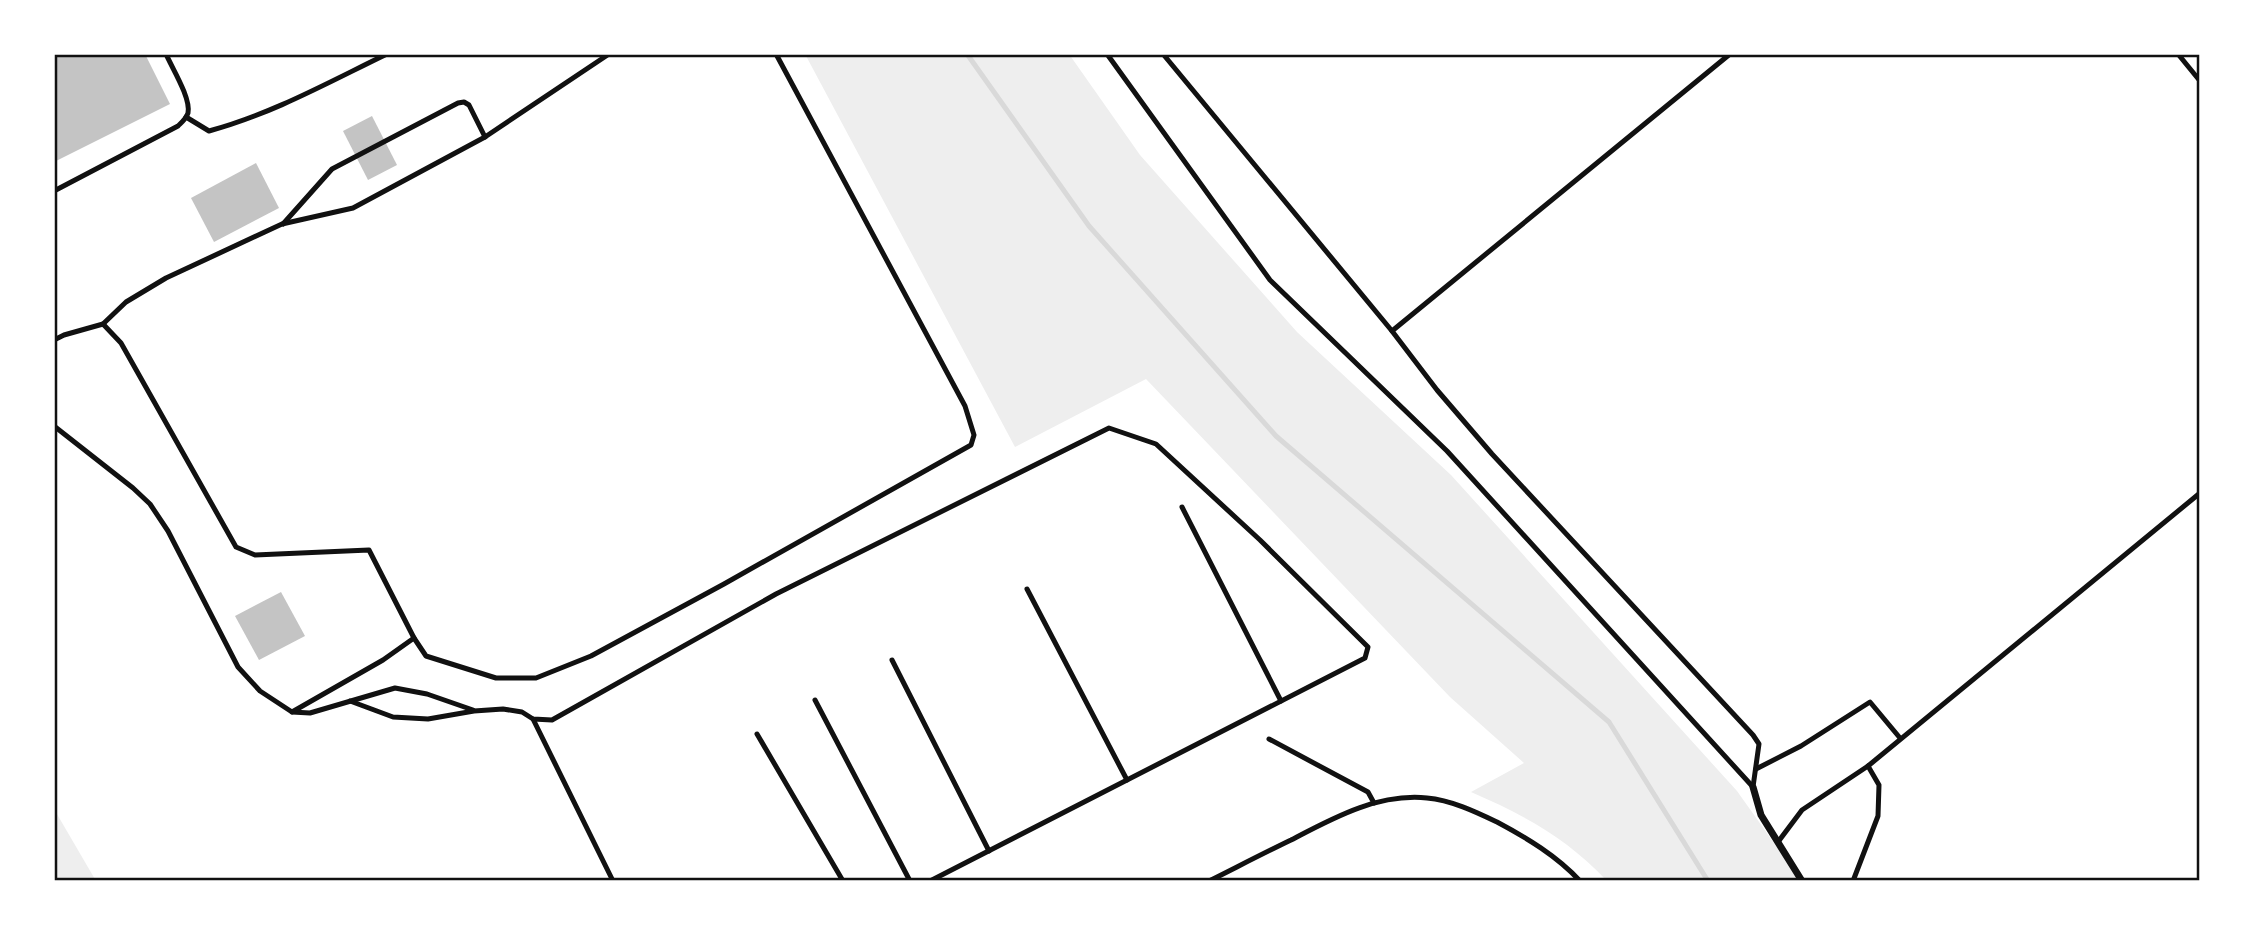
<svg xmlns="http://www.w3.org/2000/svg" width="2254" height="935" font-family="Ubuntu,sans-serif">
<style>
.green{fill:#eee}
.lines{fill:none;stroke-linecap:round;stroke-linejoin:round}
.stream{stroke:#d9d9d9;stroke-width:5}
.building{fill:#c4c4c4}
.service{stroke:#111;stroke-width:5}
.minor{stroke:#111;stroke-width:7}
.neatline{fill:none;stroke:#111;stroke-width:2.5}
</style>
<rect width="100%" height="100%" fill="#fff"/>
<g class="green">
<path d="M 805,54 L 1069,54 L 1140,155 L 1297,332 L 1451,475 L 1737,791 L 1801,881 L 1607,881 C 1567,838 1524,815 1471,792 L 1524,763 L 1450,697 L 1146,379 L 1015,447 Z"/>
<path d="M 54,809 L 96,881 L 54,881 Z"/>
</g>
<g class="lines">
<path class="stream" d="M 967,54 L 1089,226 L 1276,436 L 1609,722 L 1708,881"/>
</g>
<g class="building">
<path d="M 54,54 L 145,54 L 170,104 L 54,162 Z"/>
<path d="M 372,116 L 397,165 L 368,180 L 343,131 Z"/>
<path d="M 256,163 L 279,208 L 214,242 L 191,198 Z"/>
<path d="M 281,592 L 305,636 L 259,660 L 235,616 Z"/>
</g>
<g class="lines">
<g class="service">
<path d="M 1107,54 L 1270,280 L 1447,451 L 1753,787"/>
<path d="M 1163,54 L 1392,331 L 1437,390 L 1492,454 L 1753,735 L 1759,744 L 1753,787"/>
<path d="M 2178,54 L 2200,81"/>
<path d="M 186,117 L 209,131 C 272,114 329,82 387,54"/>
<path d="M 54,191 L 178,126 C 182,122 186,119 188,113 C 191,98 172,68 166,54"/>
<path d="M 283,224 L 332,169 L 458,103 L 464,102 L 469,105 L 485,137"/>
<path d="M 103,324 L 126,302 L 166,278 L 282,224 L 353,208 L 485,137 L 609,54"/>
<path d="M 1392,331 L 1730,54"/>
<path d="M 54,340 L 64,335 L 103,324 L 121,343 L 236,547 L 255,555 L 369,550 L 414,638 L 426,656 L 496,678 L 536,678 L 591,656 L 724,584 L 971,445 L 974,435 L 965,406 L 776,54"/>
<path d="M 54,426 L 133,488 L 150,504 L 168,531 L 238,667 L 260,691 L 292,712 L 310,713 L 395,688 L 427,694 L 473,710"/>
<path d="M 1182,507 L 1281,701"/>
<path d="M 1027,589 L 1127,780"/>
<path d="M 892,660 L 989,851"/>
<path d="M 815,700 L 910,881"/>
<path d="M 350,701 L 393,717 L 428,719 L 474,711 L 503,709 L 522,712 L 533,719 L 552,720 L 776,594 L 1109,428 L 1156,444 L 1260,540 L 1368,647 L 1365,658 L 930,881"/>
<path d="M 292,712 L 383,660 L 414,638"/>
<path d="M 533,719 L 613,881"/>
<path d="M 757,734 L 843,881"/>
<path d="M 1269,739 L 1368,792 L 1374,803"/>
<path d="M 1868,766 L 2200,493"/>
<path d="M 1756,769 L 1801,746 L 1870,702 L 1900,738"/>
<path d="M 1778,842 L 1802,810 L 1868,766 L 1879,785 L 1878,816 L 1853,881"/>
<path d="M 1209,881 C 1237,867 1264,853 1291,840 C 1333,818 1378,793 1427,798 C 1451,800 1476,812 1497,822 C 1527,838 1557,856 1580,881"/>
</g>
<path class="minor" d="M 1753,787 L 1761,815 L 1802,881"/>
</g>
<rect width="2254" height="935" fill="none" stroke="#ffffff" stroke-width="112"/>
<rect x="56" y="56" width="2142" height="823" class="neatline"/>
</svg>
